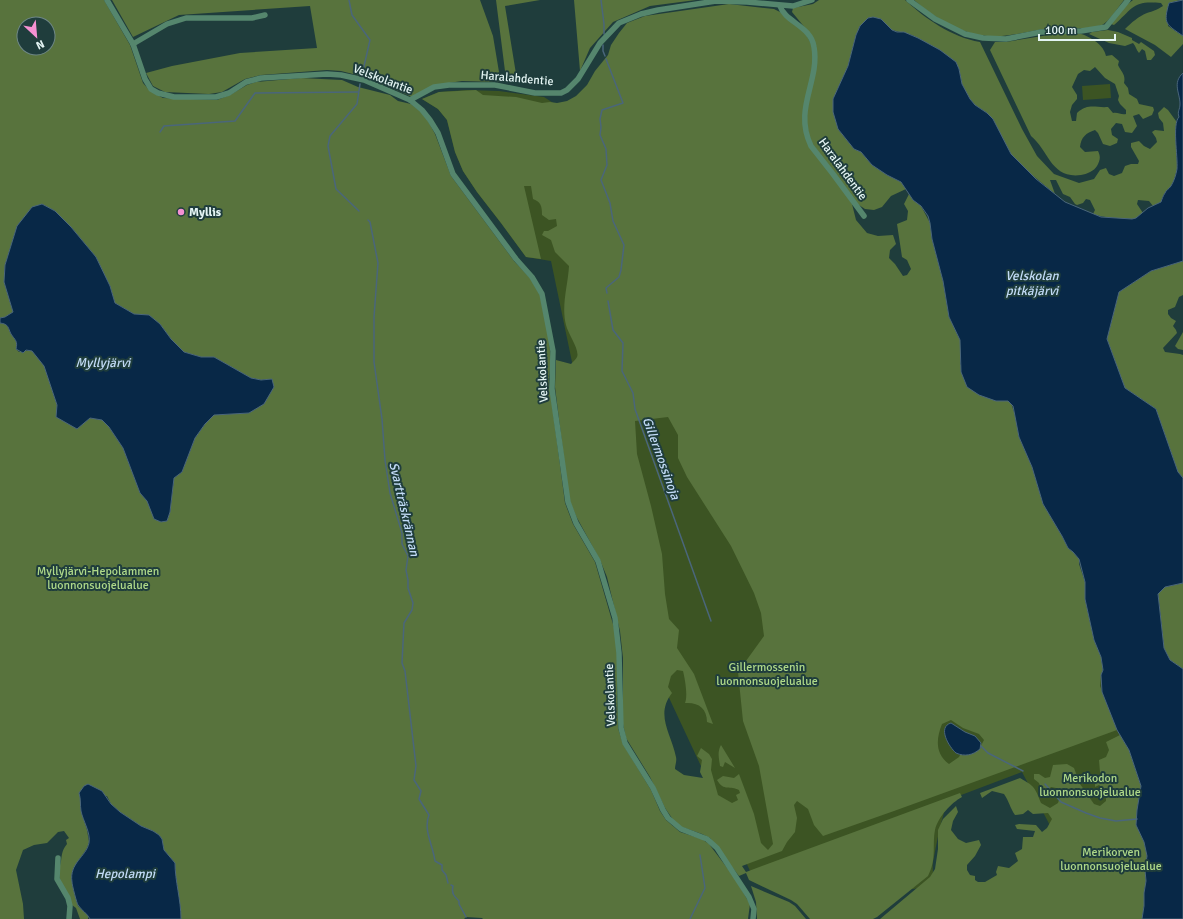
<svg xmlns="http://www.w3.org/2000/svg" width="1183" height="919" font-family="Signika,sans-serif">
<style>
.green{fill:#3c5423}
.forest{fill:#58733d;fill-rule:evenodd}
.water{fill:#082847;stroke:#4a667b}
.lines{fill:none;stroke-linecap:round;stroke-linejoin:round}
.stream{stroke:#4a667b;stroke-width:1.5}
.minor{stroke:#55866d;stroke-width:5.5}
.poi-dot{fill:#f591d2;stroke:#1f3d3c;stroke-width:1.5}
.labels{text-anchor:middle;stroke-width:4;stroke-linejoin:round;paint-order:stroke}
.street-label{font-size:12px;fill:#e4f5f4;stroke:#1f3d3c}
.poi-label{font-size:12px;font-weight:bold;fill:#e4f5f4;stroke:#1f3d3c;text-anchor:start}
.park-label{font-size:12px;fill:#afd989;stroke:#1f3d3c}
.water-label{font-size:13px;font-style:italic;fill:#c2dbf6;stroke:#1f3d3c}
</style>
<rect width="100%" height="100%" fill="#1f3d3c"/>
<g class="green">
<path d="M 1110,84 L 1111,98 L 1083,100 L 1082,86 Z"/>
<path d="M 467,90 L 499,91 L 544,97 L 564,110 L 1046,507 L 1121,735 L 1147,846 L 1148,868 L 1056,837 L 1022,772 L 948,800 C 941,820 937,841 933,862 C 932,866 934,873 932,877 C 929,885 920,887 914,889 L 751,873 L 620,593 L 551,261 L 526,257 L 501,223 L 477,192 L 463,171 L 455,152 L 447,120 L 438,109 L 422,99 L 439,92 Z"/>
</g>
<g class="forest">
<path d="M 0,0 L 104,0 L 130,45 L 143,83 L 150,91 L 163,98 L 217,100 L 230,95 L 247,85 L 256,82 L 301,78 L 342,80 L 358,87 L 390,95 L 398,101 L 411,104 L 421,112 L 428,121 L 435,134 L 451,176 L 514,261 L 530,278 L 540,295 L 549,340 L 551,360 L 549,379 L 550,389 L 565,503 L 573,524 L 595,562 L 615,631 L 617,653 L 618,728 L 623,744 L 651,790 L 660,811 L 666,820 L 680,832 L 702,839 L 709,844 L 734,877 L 750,904 L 748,919 L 483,919 L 482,918 L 466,917 L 464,919 L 181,919 C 181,900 175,881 175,863 L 164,850 L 162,839 L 159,835 L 153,831 L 141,826 L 120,812 L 111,804 L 107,796 L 81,799 L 81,810 L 87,830 L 89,842 L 87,848 L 75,866 L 72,882 L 78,906 L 88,914 L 88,919 L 80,919 L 76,908 L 72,905 C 63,888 56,881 61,861 C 62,854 62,850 67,844 L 66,840 L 69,838 L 64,831 L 58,832 L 47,843 L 34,845 L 23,850 L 16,870 L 23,904 L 24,919 L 0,919 L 0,323 C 9,324 8,328 11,334 C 15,340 18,341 16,349 L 19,352 L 32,350 L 44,365 L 57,405 L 90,418 L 102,420 L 109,427 L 123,448 L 140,493 L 167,521 L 170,512 L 174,478 L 182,472 L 195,438 L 205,424 L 214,415 L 249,413 L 272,379 L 261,380 L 251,378 L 214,357 L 201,357 L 184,352 L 171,339 L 160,324 L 149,316 L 134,314 L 115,303 L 110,286 L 96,257 L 71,227 L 55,211 L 42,204 L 17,226 L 5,265 L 4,282 L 13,312 L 5,317 L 0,318 ZM 24,24 L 48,24 L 48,48 L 24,48 Z"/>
<path d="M 112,0 L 480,0 L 493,36 L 500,78 L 499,82 L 462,81 L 442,84 L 412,97 L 365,77 L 341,71 L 327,70 L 261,75 L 245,79 L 222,92 L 209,94 L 165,92 L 153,86 L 146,73 L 172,66 L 240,53 L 317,48 L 310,6 L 179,15 L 133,37 Z"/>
<path d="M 496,0 L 540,0 L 505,6 L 517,80 L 506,79 Z"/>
<path d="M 574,0 L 696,0 L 650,6 L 613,22 L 590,48 L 580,71 Z"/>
<path d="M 819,0 L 905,0 C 926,19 951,37 980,42 L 1022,129 L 1037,156 L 1054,174 L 1079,183 L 1094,179 L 1100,170 L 1106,168 L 1109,174 L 1114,176 L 1122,173 L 1125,166 L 1131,164 L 1138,164 L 1139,161 L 1131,147 L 1131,143 L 1139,141 L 1144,146 L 1150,149 L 1157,142 L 1156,138 L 1152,132 L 1155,130 L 1164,131 L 1163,123 L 1159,118 L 1158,113 L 1164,107 L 1168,110 L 1176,121 L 1177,169 L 1174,180 L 1170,188 L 1164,194 L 1161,202 L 1153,206 L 1149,201 L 1138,200 L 1137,204 L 1143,213 C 1140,215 1138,218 1135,219 C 1126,221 1102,217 1093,214 L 1095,210 L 1090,200 L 1086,199 L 1083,203 L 1077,205 L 1075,204 L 1070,197 L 1063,194 L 1056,180 L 1050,180 L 1055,194 L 1025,169 L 1011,154 L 987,113 L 975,105 L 970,99 L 962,84 L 959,69 L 940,50 L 912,35 L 892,30 L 881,19 L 868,18 L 860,26 L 856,35 L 848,66 L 833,99 L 838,129 L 854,149 L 861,152 L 872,165 L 887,175 L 901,182 L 906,189 L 891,196 L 882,207 L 874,210 L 865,209 L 856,203 L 810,141 L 806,119 L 816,47 L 806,29 L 792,12 L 793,8 L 813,4 Z"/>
<path d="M 914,0 L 1124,0 C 1119,6 1109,22 1102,25 C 1089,30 1062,28 1047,29 C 1032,30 1017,35 1002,36 C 969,39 938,21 914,0 Z"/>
<path d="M 1133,0 L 1180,0 L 1169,3 L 1168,26 L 1183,36 L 1183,44 L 1171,57 L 1155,45 L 1125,29 C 1131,23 1139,16 1147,13 C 1153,11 1157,10 1163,6 L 1161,3 C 1133,0 1133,8 1114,25 L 1111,24 L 1124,7 Z"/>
<path d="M 729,4 L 774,9 L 780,12 L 804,31 L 813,47 L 813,67 L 804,131 L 852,204 L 856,220 L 867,233 L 878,236 L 893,235 L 896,244 L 890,250 L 889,258 L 895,264 L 903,276 L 907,275 L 911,269 L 907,260 L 902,257 L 897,224 L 907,220 L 908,211 L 904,204 L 909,194 L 913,200 L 921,206 L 930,223 L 932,239 L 943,281 L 949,317 L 960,340 L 961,351 L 960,364 L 996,401 L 1008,401 L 1011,403 L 1015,415 L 1019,437 L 1032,467 L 1043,504 L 1062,536 L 1068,548 L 1073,552 L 1079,559 L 1079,564 L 1085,582 L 1085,599 L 1094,640 L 1101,657 L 1103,670 L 1101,675 L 1100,686 L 1117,730 L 894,811 L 823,836 L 814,825 L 808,809 L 797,801 L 794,805 L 797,818 L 795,832 L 787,842 L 782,851 L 742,866 L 746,872 L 960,793 L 962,797 C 951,803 938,817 935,830 C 932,846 937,859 928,876 L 877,917 L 873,919 L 810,919 L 797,904 L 791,900 L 749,880 L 746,873 L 739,876 L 710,838 L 702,834 L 682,827 L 674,821 L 665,808 L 650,777 L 626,738 L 623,724 L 623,658 L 620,631 L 607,577 L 600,560 L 576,516 L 569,499 L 555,387 L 556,360 L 571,364 C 573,362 576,359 577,357 C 580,350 568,334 566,325 C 561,306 568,285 569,266 L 555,252 L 551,240 L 542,235 L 544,231 L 548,231 L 557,226 L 556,219 L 549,220 L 542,215 C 542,206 541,202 533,199 L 531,186 L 524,186 L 541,259 L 526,257 L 501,223 L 477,192 L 463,171 L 455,152 L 447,120 L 438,109 L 422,99 L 439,92 L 476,90 L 483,95 L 516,97 L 542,103 L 550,102 L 557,103 L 567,101 L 576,96 L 587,85 L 595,71 L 608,55 L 611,45 L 619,33 L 627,23 L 645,16 ZM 668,417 L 678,435 L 678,458 L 687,477 L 731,546 L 754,593 L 761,613 L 764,636 L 738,672 L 743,721 L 759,766 L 773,844 L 768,850 L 761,843 L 754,814 L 739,774 L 734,778 L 723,776 L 717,780 C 724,792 730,785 739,790 L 740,793 L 736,795 L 738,800 L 732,803 L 718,795 L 711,770 L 712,759 L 709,754 L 701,748 L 697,756 L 702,760 L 700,772 L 703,778 L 684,775 L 675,769 C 675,765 677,761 676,757 C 671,733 655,715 672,693 L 668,687 L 671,676 L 677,670 L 683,671 C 685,679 688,696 685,703 C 698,702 707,708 707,722 L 713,724 L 694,674 L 677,648 L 679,630 L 669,619 L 665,594 L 662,554 L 651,506 L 637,454 L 635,421 ZM 951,720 L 963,728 L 979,734 L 984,740 C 979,751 972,756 960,755 L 959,757 L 949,764 C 935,754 936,739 942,724 Z"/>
<path d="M 1108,30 L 1118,32 L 1132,38 L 1132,40 L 1139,44 L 1141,42 L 1154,51 L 1155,55 L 1151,60 L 1147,60 L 1145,51 L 1142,49 L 1139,53 C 1136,50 1136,46 1133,43 L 1125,46 L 1109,43 L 1089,34 L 1092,32 Z"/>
<path d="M 1055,34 C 1063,34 1073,33 1081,34 C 1091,37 1104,45 1106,56 L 1112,55 L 1119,61 L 1118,65 C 1121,72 1126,74 1124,83 L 1128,88 L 1129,94 L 1137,99 L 1139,104 L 1153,107 L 1154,110 L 1152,115 L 1143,119 L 1139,114 L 1133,116 L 1137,126 L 1132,133 L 1125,132 L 1122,124 L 1116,123 L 1111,129 L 1112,135 L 1118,139 L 1117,143 L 1110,146 L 1103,144 L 1098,133 L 1095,130 C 1086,133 1081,137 1080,147 L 1085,152 L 1098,151 C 1101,157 1100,160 1097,166 C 1094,171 1087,174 1081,175 C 1051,179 1049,151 1031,136 L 990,50 L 995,42 L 1006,42 ZM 1095,67 L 1105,78 L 1115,84 L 1119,96 L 1118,100 L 1120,104 L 1126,110 L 1126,114 C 1121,115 1118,112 1113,113 L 1108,107 C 1095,108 1088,103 1077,113 L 1076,121 L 1072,121 L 1070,112 L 1072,105 L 1077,99 L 1077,95 L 1072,87 L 1078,74 L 1084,70 L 1090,71 Z"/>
<path d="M 1183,261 L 1183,295 L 1179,297 L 1175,307 L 1168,310 L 1168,314 L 1171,318 L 1176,321 L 1173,326 L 1176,330 L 1177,333 L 1163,348 L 1165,352 L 1180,354 L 1183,355 L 1183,478 L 1178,472 L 1156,409 L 1125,388 L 1107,339 L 1119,292 L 1151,271 Z"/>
<path d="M 1183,332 L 1183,350 L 1178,349 L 1175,346 Z"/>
<path d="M 1183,583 L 1183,669 L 1170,660 L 1164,648 L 1158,593 L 1165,587 Z"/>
<path d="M 1120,735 L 1129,750 L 1141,786 L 1137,810 L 1136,825 L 1144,842 L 1147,856 L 1145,870 L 1146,881 L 1144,893 L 1144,906 L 1142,919 L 880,919 L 930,877 L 935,869 L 938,849 L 938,830 L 943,819 L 956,806 L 958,812 L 953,821 L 951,830 L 958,839 L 966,843 L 979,840 L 981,845 L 975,856 L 967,865 L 967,870 L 970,875 L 975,876 L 975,880 L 978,882 L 985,882 L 997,875 L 996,872 L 998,866 L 1009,868 L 1018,861 L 1015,853 L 1022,849 L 1023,837 L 1033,837 L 1035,831 L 1017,829 L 1015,825 L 1019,824 L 1036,825 L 1042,832 L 1047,828 L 1052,819 L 1048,813 L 1033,814 L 1028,810 L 1023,814 L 1015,815 C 1010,808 1009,801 1004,794 L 992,791 L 982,798 L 980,793 L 1020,778 C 1034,786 1035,787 1041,803 L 1050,808 L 1058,803 L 1061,794 L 1056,788 L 1051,787 L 1045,793 L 1043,793 L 1039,783 L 1034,779 L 1034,774 L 1039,774 L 1045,778 L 1050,777 L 1053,765 L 1067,764 L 1074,768 L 1080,784 L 1094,804 L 1100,806 L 1106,801 C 1106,794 1105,790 1099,785 L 1095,787 L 1095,783 L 1103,776 L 1100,772 L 1099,760 L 1106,757 L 1109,750 L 1106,742 Z"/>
<path d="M 721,745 L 735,768 L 725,762 L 723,767 L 720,766 C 719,758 717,752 721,745 Z"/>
<path d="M 751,886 L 789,902 L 795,906 L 806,919 L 757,919 L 756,902 Z"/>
</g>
<g class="water">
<path d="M 1183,0 L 1183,36 C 1166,24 1163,24 1169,3 Z"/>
<path d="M 873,17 L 881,19 L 892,30 L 897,32 L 904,32 L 918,38 L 940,50 L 956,62 L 959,69 L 962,84 L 970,99 L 975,105 L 987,113 L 993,119 L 1011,154 L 1036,179 L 1065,202 L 1101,217 L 1132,219 L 1136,218 L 1148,208 L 1161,202 C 1162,199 1163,196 1165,193 C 1166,190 1169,189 1171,186 C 1174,181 1176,175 1177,169 C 1178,156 1172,124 1179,117 C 1177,111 1180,110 1180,104 C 1180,93 1172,83 1183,73 L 1183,261 L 1151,271 L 1119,292 L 1107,339 L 1125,388 L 1156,409 L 1178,472 L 1183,478 L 1183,583 L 1165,587 L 1158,594 L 1164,648 L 1170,660 L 1183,669 L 1183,919 L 1142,919 L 1144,906 L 1144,893 L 1146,881 L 1145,870 L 1147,856 L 1144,842 L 1136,825 L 1137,810 L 1141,786 L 1129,750 L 1117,730 L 1102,692 L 1101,675 L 1103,670 L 1101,657 L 1094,640 L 1085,599 L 1085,582 L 1079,559 L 1073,552 L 1068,548 L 1062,536 L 1043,504 L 1032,467 L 1019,437 L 1013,406 L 1008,401 L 996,401 L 979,395 L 967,387 L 961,372 L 960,340 L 949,317 L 943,281 L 932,239 L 930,223 L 928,216 L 921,206 L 913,200 L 901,182 L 887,175 L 872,165 L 861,152 L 854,149 L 838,129 L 833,112 L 833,99 L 848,66 L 856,35 L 860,26 L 868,18 Z"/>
<path d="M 42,204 L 55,211 L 71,227 L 96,257 L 110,286 L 115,303 L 134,314 L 149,315 L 160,324 L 171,339 L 184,352 L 201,357 L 214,357 L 251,378 L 261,380 L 272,379 L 274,387 L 264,404 L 249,413 L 214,415 L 205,424 L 195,438 L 182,472 L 174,478 L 170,512 L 167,521 L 161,522 L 154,519 L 147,501 L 140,493 L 123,448 L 109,427 L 102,420 L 90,418 L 77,429 L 56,417 L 57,405 L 44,366 L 32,351 L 26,350 L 23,353 L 16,349 C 18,341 15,340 11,334 C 8,328 9,324 0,323 L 0,318 L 5,317 L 13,312 L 4,282 L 5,265 L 17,226 L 32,207 Z"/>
<path d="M 951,723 L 965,732 L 975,736 L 981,743 L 980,749 C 973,755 965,757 956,753 C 949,747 937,727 951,723 Z"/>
<path d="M 88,784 L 102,791 L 111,804 L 120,812 L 141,826 L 153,831 L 159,835 L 162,839 L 164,850 L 175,863 C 175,881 181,900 181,919 L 90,919 C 87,913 82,911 78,905 C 77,904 72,885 72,882 C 69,863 86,857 89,843 C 91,833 83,821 81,811 C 80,805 81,799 79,793 L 84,786 Z"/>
</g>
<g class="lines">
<g class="stream">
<path d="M 349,0 L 352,15 L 370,40 L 362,75"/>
<path d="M 601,0 L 604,24 L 604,34"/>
<path d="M 603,45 L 603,51 L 605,56"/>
<path d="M 606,59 L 623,103 L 602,110 L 600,119 L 601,127 L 600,135 L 606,149 L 607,165 L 601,180 L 610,203 L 613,221 L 624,245 L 621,270 L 619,277 L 606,288 L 607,293"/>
<path d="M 160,132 L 164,126 L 235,121 L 255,93 L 358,92"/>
<path d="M 359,211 L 336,189 L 328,146 L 330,136 L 357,104 L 360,84"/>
<path d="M 368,220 L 370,222 L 378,263 L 374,317 L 374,362 L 382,419 L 385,460 L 390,493 L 402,533 L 402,544 L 408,556 L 406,570 L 408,580 L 408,588 L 413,603 L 412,610 L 404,623 L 402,663 L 405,671 L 416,766 L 414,780 L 421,791 L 419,799 L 429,815 C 423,830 433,845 435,861 L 442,865 L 442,870 L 446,875 L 448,883"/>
<path d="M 608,301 L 613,330 L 623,343 L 622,371 L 633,393 L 635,409 L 711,621"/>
<path d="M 981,746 L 988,753 L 1023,771"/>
<path d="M 1045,784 L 1061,802 L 1086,813 L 1100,818 L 1116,821 L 1137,819"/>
<path d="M 451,885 L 453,886 C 451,893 454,896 459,901 L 459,904 L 466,917"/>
<path d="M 690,919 L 705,888 L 700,855"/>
</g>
<g class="minor">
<path d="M 107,0 L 133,44 L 145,79 L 151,89 L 158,93 L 174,97 L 216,97 L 229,93 L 246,82 L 261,78 L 327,74 L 341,75 L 364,80 L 410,100 L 422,110 L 430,120 L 438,133 L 453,174 L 516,259 L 532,277 L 542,294 L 553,351 L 552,389 L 568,502 L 576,523 L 598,561 L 615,618 L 619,653 L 621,728 L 625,743 L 653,788 L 663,810 L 668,818 L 681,829 L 707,839 L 717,848 L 749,897 L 754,909 L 753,919"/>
<path d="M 909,0 L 935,19 L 965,34 L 983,38 L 1006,39 L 1041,32 L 1081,31 L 1106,27 L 1128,0"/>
<path d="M 780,6 C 785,22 811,26 814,47 C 820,82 793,108 811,146 L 833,174 L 864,216"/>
<path d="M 133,44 L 167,24 L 186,18 L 252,18 L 265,15"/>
<path d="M 410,100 L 434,87 L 449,85 L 495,85 L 535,93 L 561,93 L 567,90 L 578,79 L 600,43 L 619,23 L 641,14 L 658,10 L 716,1 L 747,2 L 793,6 L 812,0"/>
<path d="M 58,858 L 57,879 L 68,898 L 70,906 L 69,919"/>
</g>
</g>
<circle class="poi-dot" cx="181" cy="212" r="4"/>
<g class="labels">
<g class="street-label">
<text transform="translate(517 78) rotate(5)" y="4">Haralahdentie</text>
<text transform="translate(383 79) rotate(21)" y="4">Velskolantie</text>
<text transform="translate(843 169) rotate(54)" y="4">Haralahdentie</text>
<text transform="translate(542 371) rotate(-93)" y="4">Velskolantie</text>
<text transform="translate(610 695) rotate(-92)" y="4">Velskolantie</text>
</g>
<g class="poi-label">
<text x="189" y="216">Myllis</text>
</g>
<g class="park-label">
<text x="98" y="575">Myllyjärvi-Hepolammen<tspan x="98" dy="14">luonnonsuojelualue</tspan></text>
<text x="767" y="671">Gillermossenin<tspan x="767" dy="14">luonnonsuojelualue</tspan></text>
<text x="1090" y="782">Merikodon<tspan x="1090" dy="14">luonnonsuojelualue</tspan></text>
<text x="1111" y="856">Merikorven<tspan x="1111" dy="14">luonnonsuojelualue</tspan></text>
</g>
<g class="water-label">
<text x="1032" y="280">Velskolan<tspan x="1032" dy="15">pitkäjärvi</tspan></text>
<text x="103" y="367">Myllyjärvi</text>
<text transform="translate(662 458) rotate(70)" y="5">Gillermossinoja</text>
<text transform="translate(405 509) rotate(77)" y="5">Svartträskrännan</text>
<text x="125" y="878">Hepolampi</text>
</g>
</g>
<g transform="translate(36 36) rotate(154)"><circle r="19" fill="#1f3d3c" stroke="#6e8786"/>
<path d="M0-3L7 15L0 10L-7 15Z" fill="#f591d2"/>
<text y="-6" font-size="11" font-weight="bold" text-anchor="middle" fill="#e4f5f4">N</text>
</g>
<path d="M1039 34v6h76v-6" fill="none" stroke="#e4f5f4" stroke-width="2"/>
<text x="1045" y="34" font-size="12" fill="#e4f5f4" stroke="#1f3d3c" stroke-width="3" paint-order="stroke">100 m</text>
</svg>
